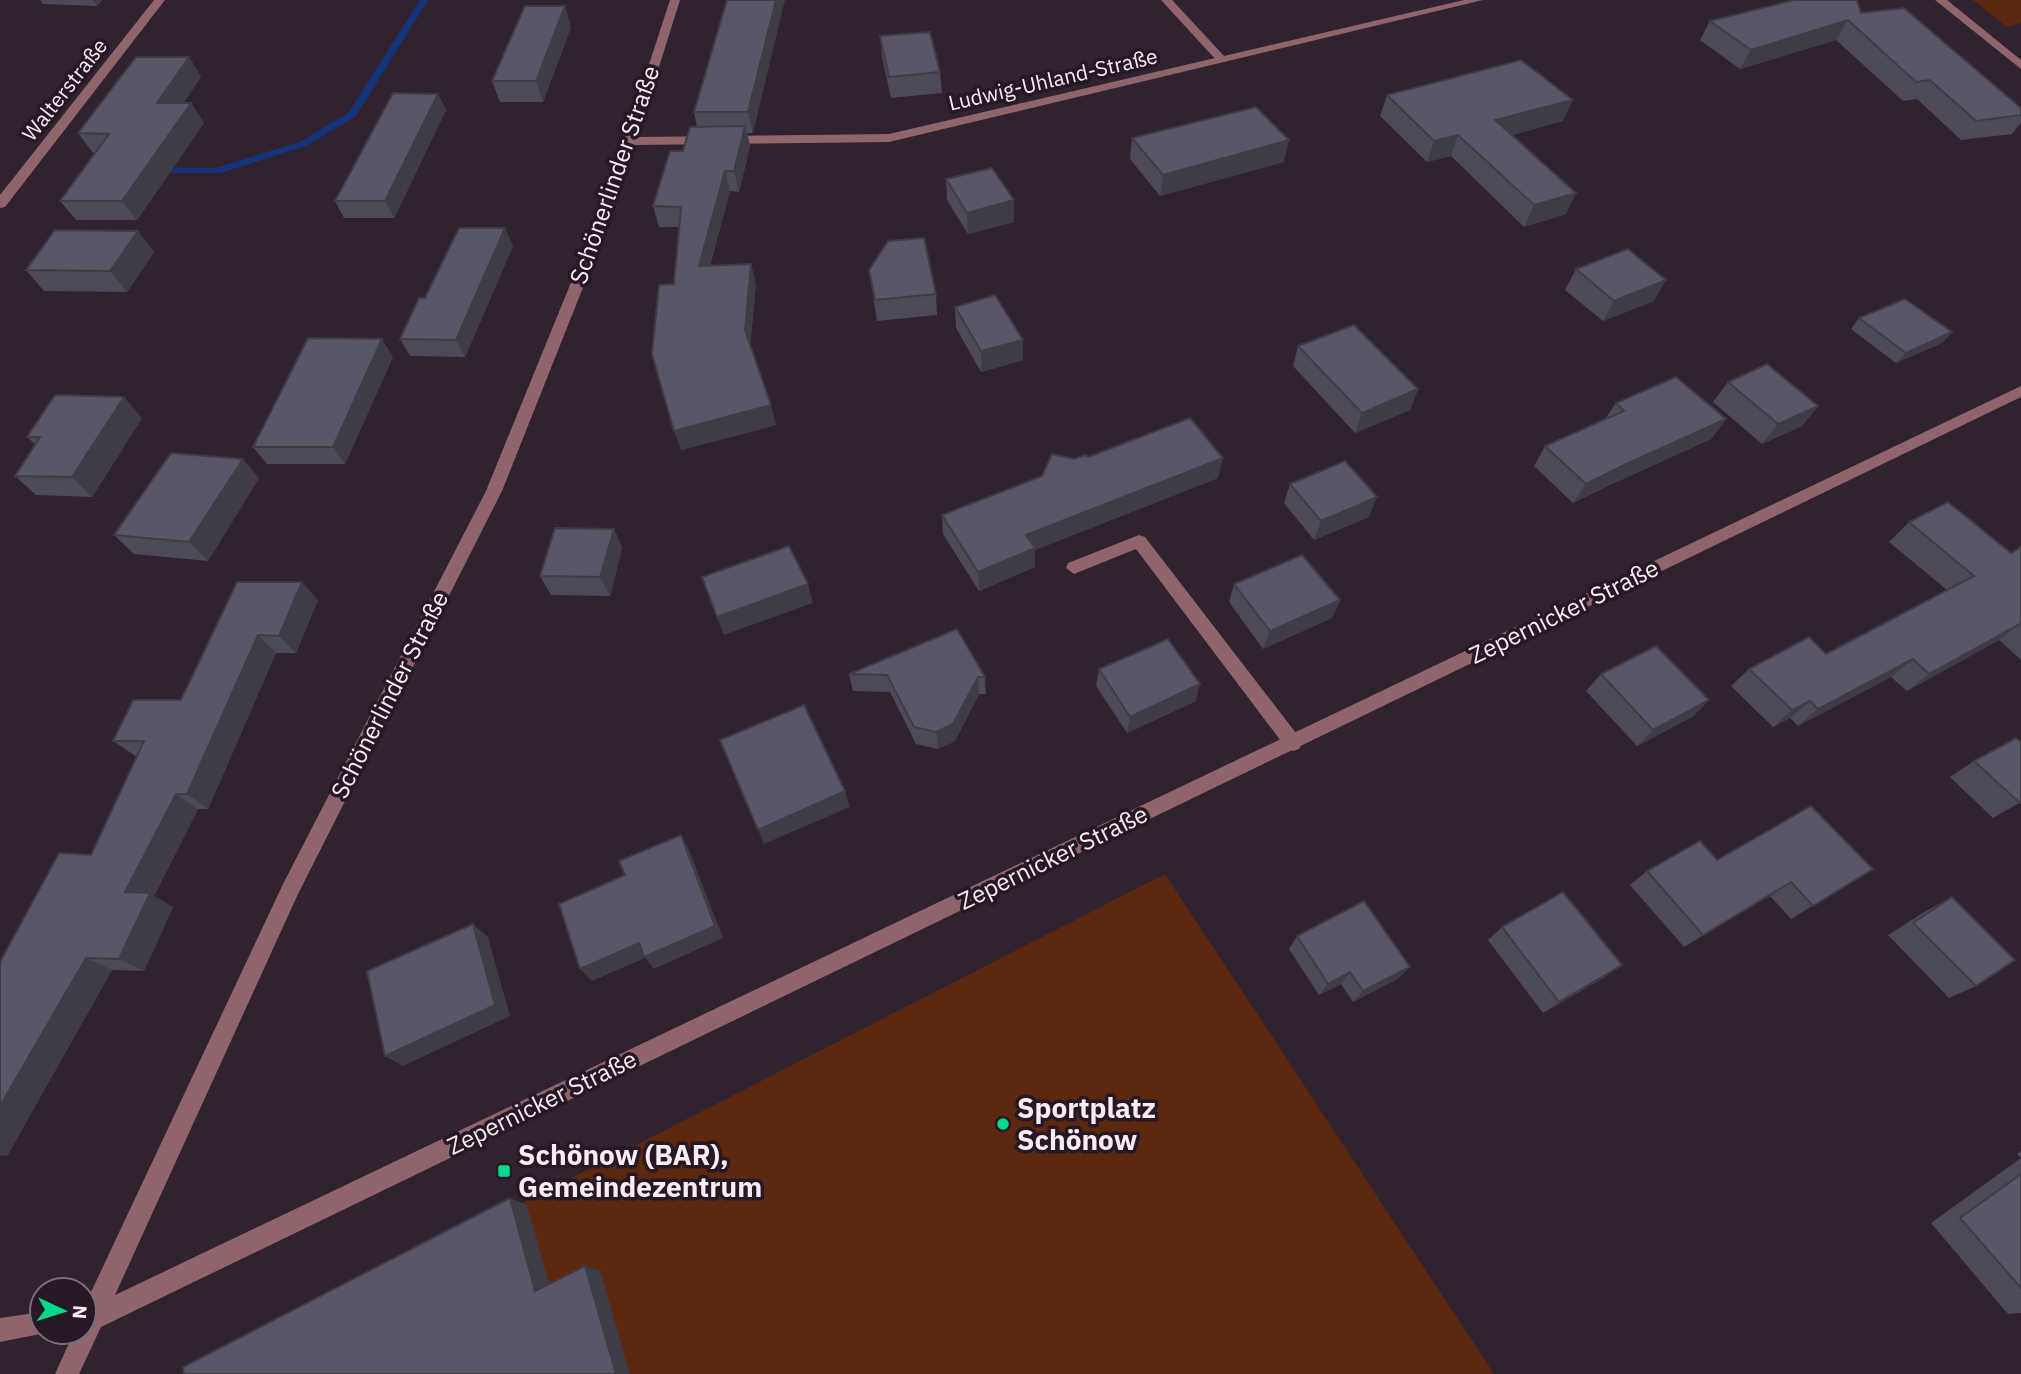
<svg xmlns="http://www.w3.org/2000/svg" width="2021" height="1374" font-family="'IBM Plex Sans',sans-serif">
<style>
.green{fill:#5c2810}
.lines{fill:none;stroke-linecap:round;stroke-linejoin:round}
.stream{fill:#15347a;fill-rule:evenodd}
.lane{fill:#8f646b;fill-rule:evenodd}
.street{fill:#8f646b;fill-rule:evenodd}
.wall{fill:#4d4959}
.shaded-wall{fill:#3f3c48}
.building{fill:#5a5567;stroke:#3f3c48;stroke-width:2}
.poi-dot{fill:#03d98b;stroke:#261824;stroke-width:2.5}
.labels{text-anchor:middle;stroke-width:7;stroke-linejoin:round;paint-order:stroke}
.far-street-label{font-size:21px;fill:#f8edf5;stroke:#261824}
.street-label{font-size:24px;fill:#f8edf5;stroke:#261824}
.near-poi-label{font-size:28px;font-weight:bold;fill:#f8edf5;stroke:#261824;text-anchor:start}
</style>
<rect width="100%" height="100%" fill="#30222e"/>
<g class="green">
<path d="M 1973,0 L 2021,0 L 2021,23 L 2007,27 Z"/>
<path d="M 1165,874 L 1494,1374 L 189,1374 Z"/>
</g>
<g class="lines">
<path class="stream" d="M 420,0 L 428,0 L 356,116 L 308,145 L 221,173 L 155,173 L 150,170 L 155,167 L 216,168 L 302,141 L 349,112 Z"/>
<g class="lane">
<path d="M 1161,0 L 1172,0 L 1226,58 L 1226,62 L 1218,62 Z"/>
<path d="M 1139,535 L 1145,537 L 1299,737 L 1302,743 L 1299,749 L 1293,751 L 1287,749 L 1136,549 L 1074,574 L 1066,568 L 1068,563 Z"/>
</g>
<g class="street">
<path d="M 154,0 L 165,0 L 5,207 L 0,208 L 0,195 Z"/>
<path d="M 670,0 L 680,0 L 637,137 L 889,134 L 1464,0 L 1483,0 L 889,142 L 635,145 L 586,280 L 502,491 L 298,894 L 115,1295 L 2021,386 L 2021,397 L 101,1327 L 79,1374 L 55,1374 L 74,1332 L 84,1332 L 84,1307 L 284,882 L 486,491 L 572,280 L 624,141 Z"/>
<path d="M 1935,0 L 1947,0 L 2021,60 L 2021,69 Z"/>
<path d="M 42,1312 L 42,1332 L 50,1332 L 0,1342 L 0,1318 Z"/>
</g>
</g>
<g class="wall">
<path d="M 40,0 L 102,0 L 97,6 L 43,4 Z"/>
<path d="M 727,0 L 753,133 L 747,133 L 750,146 L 739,192 L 730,191 L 710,266 L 756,284 L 750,345 L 776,425 L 681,450 L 674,284 L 679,227 L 659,227 L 653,206 L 683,151 L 697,127 L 694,112 Z"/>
<path d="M 1861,13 L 2021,108 L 2021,123 L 2012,134 L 1961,140 L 1917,99 L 1903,101 L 1836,40 L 1740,69 L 1700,40 L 1710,21 Z"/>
<path d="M 571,27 L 543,102 L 500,102 L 492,81 Z"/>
<path d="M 880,36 L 940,72 L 942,93 L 891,98 L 882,57 Z"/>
<path d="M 189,57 L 201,77 L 183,103 L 191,103 L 204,123 L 137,220 L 76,220 L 60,201 L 95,153 L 93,153 L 78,133 Z"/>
<path d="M 438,94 L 446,110 L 394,218 L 344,218 L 335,201 Z"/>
<path d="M 1387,95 L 1563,121 L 1512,135 L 1566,214 L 1524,227 L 1451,156 L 1427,162 L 1380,116 Z"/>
<path d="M 1132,138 L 1284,162 L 1160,196 L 1130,159 Z"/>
<path d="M 946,179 L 1014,200 L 1014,222 L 968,234 L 947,200 Z"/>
<path d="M 138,231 L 154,252 L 127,292 L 44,291 L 26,270 Z"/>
<path d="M 513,246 L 465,357 L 410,356 L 400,339 L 425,298 Z"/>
<path d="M 1576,269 L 1654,301 L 1603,321 L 1565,290 Z"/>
<path d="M 869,270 L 936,294 L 937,315 L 877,321 Z"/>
<path d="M 955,307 L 1023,360 L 981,372 L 956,328 Z"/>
<path d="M 1859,318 L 1952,332 L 1942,343 L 1896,363 L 1851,329 Z"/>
<path d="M 1298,346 L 1418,389 L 1410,410 L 1355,433 L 1293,366 Z"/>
<path d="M 393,357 L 345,464 L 267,464 L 253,447 Z"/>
<path d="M 1728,382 L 1818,406 L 1802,426 L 1762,444 L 1713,402 Z"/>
<path d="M 1616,403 L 1726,419 L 1711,439 L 1610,485 L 1573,503 L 1534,466 L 1545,446 L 1606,418 Z"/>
<path d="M 142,418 L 92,497 L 36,495 L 15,476 L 36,445 L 27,437 Z"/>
<path d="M 1088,457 L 1218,478 L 1035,550 L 1035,567 L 979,591 L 943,534 L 942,515 L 1042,476 L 1074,459 Z"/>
<path d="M 259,478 L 208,561 L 134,554 L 114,535 Z"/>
<path d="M 1290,484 L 1369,517 L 1314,540 L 1284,503 Z"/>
<path d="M 1909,522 L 2011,553 L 2021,547 L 2021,660 L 1999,640 L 1907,691 L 1891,677 L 1798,726 L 1790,718 L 1773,727 L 1731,686 L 1749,669 L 1826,654 L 1947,590 L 1889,542 Z"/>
<path d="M 614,529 L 622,548 L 610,596 L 551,595 L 540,576 Z"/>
<path d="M 237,582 L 318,600 L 296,653 L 276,653 L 208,809 L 198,809 L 154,896 L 173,907 L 144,971 L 112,970 L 7,1156 L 0,1155 L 0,962 L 91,855 L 137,757 L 113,741 L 181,700 Z"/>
<path d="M 1234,584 L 1340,600 L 1332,618 L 1263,649 L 1229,602 Z"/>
<path d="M 1099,669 L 1196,701 L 1127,733 L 1096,686 Z"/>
<path d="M 849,674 L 985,677 L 986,694 L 979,694 L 955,741 L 938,749 L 916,744 L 890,692 L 853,691 Z"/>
<path d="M 1601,674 L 1709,700 L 1692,717 L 1637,746 L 1586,691 Z"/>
<path d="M 1974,761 L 2021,802 L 1993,818 L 1950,777 Z"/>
<path d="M 1717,860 L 1873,869 L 1791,919 L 1770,896 L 1684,947 L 1630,885 L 1647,871 Z"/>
<path d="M 1952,897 L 1976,986 L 1949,998 L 1888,935 L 1926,911 Z"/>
<path d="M 1502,927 L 1605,977 L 1543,1013 L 1488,940 Z"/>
<path d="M 1297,936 L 1399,978 L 1353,1002 L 1341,984 L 1319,995 L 1289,949 Z"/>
<path d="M 2021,1151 L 2021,1313 L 2008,1314 L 1931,1223 L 2021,1158 L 2017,1154 Z"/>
</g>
<g class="shaded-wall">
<path d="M 93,0 L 102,0 L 97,6 Z"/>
<path d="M 776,0 L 785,0 L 753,133 L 748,112 Z"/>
<path d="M 565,6 L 571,27 L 543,102 L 536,81 Z"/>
<path d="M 1848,20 L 1836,40 L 1740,69 L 1751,50 Z"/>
<path d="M 189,57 L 201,77 L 170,123 L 157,103 Z"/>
<path d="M 438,94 L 446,110 L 394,218 L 385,201 Z"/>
<path d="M 1573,100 L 1563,121 L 1487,142 L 1495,120 Z"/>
<path d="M 191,103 L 204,123 L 137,220 L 122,201 Z"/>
<path d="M 745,126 L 750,146 L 739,192 L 734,171 Z"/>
<path d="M 1458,135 L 1451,156 L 1427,162 L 1434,141 Z"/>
<path d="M 1289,140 L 1284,162 L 1160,196 L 1163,175 Z"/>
<path d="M 725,171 L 730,191 L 704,286 L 699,266 Z"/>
<path d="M 1576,193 L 1566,214 L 1524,227 L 1534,205 Z"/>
<path d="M 1014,200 L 1014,222 L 968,234 L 967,213 Z"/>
<path d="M 505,228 L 513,246 L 465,357 L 456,340 Z"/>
<path d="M 138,231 L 154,252 L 127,292 L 110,271 Z"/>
<path d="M 751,264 L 756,284 L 750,349 L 745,330 Z"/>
<path d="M 1666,280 L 1654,301 L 1603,321 L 1614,301 Z"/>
<path d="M 1952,332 L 1942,343 L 1896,363 L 1906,353 Z"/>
<path d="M 382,339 L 393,357 L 345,464 L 333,447 Z"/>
<path d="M 1023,340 L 1023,360 L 981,372 L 981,351 Z"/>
<path d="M 1418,389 L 1410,410 L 1355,433 L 1362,413 Z"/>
<path d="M 124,397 L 142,418 L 92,497 L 72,477 Z"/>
<path d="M 771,405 L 776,425 L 681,450 L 674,431 Z"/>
<path d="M 1818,406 L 1802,426 L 1762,444 L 1778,424 Z"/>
<path d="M 1726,419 L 1711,439 L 1610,485 L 1573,503 L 1586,484 L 1624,465 Z"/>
<path d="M 1223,458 L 1218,478 L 1035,550 L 1035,567 L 979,591 L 978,572 L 1026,535 Z"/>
<path d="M 243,459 L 259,478 L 208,561 L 189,542 Z"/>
<path d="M 1377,497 L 1369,517 L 1314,540 L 1321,521 Z"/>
<path d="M 614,529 L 622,548 L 610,596 L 600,577 Z"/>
<path d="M 302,582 L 318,600 L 296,653 L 279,636 Z"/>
<path d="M 808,584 L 813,603 L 724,635 L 717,617 Z"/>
<path d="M 1340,600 L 1332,618 L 1263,649 L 1270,631 Z"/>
<path d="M 2021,623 L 1999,640 L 1907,691 L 1929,674 Z"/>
<path d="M 258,635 L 276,653 L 208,809 L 187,794 Z"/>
<path d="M 1913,659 L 1891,677 L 1798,726 L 1818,709 Z"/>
<path d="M 978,677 L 979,694 L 955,741 L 938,749 L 936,732 Z"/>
<path d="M 1200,684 L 1196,701 L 1127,733 L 1130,717 Z"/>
<path d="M 1709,700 L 1692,717 L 1637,746 L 1653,730 Z"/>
<path d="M 1810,701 L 1790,718 L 1773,727 L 1792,710 Z"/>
<path d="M 845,791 L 850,807 L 764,844 L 758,830 Z"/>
<path d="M 176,794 L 198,809 L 154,896 L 173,907 L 144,971 L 119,959 L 125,892 Z"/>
<path d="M 681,835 L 689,850 L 723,938 L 654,969 L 645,958 L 592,981 L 580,969 L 639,943 Z"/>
<path d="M 1791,882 L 1770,896 L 1684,947 L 1703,935 Z"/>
<path d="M 473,924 L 488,937 L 510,1016 L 403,1066 L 385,1056 Z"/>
<path d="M 86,958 L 112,970 L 7,1156 L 0,1154 L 0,1106 Z"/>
<path d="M 1622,965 L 1605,977 L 1543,1013 L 1559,1002 Z"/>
<path d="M 1410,967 L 1399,978 L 1353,1002 L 1363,991 Z"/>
<path d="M 1350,972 L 1341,984 L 1319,995 L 1328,984 Z"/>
<path d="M 510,1198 L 527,1205 L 552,1294 L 535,1291 Z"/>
<path d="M 585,1266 L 600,1270 L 630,1374 L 616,1374 Z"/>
</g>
<g class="building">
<path d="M 727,0 L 776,0 L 748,112 L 694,112 Z"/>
<path d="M 1794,0 L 1857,0 L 1861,13 L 1904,8 L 2021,108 L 2021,115 L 1976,121 L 1930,80 L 1916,82 L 1848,20 L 1751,50 L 1710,21 Z"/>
<path d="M 525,6 L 565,6 L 536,81 L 492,81 Z"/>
<path d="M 930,32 L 940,72 L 889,77 L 880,36 Z"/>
<path d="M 136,57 L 189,57 L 157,103 L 191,103 L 122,201 L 60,201 L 109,134 L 78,133 Z"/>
<path d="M 1521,60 L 1573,100 L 1495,120 L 1576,193 L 1534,205 L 1458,135 L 1434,141 L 1387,95 Z"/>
<path d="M 393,93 L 438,94 L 385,201 L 335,201 Z"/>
<path d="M 1256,107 L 1289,140 L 1163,175 L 1132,138 Z"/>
<path d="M 745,126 L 734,171 L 725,171 L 699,266 L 751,264 L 745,330 L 771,405 L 674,431 L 652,354 L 659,285 L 674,284 L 681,207 L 653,206 L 670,151 L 683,151 L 690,127 Z"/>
<path d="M 992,168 L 1014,200 L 967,213 L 946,179 Z"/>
<path d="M 459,228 L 505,228 L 456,340 L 400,339 L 419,298 L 425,298 Z"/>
<path d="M 55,230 L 138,231 L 110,271 L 26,270 Z"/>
<path d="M 924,238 L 936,294 L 875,300 L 869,270 L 888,241 Z"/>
<path d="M 1628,249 L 1666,280 L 1614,301 L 1576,269 Z"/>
<path d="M 995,295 L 1023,340 L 981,351 L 955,307 Z"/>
<path d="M 1905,299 L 1952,332 L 1906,353 L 1859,318 Z"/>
<path d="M 1354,325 L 1418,389 L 1362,413 L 1298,346 Z"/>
<path d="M 308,338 L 382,339 L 333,447 L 253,447 Z"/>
<path d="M 1767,364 L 1818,406 L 1778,424 L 1728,382 Z"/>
<path d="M 1676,377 L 1726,419 L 1624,465 L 1586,484 L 1545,446 L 1624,411 L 1616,403 Z"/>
<path d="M 55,395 L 124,397 L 72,477 L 15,476 L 40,437 L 27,437 Z"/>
<path d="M 1190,418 L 1223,458 L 1026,535 L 1035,548 L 978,572 L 942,515 L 1042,476 L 1052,454 L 1074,459 L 1086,455 L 1088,457 Z"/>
<path d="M 171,453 L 243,459 L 189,542 L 114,535 Z"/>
<path d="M 1345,461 L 1377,497 L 1321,521 L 1290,484 Z"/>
<path d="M 1948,502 L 2011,553 L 2021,547 L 2021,623 L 1929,674 L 1913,659 L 1818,709 L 1810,701 L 1792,710 L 1749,669 L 1809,637 L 1826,654 L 1974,576 L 1909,522 Z"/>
<path d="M 555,528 L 614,529 L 600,577 L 540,576 Z"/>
<path d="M 789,546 L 808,584 L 717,617 L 702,577 Z"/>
<path d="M 1302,555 L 1340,600 L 1270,631 L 1234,584 Z"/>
<path d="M 237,582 L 302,582 L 279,636 L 258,635 L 187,794 L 176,794 L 125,892 L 150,893 L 119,959 L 86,958 L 0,1106 L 0,962 L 59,853 L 91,855 L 144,741 L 113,741 L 133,700 L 181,700 Z"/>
<path d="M 957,629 L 985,677 L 978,677 L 953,724 L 936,732 L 914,727 L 887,675 L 849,674 Z"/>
<path d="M 1168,639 L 1200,684 L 1130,717 L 1099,669 Z"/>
<path d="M 1656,646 L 1709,700 L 1653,730 L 1601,674 Z"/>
<path d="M 804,705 L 845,791 L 758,830 L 720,740 Z"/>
<path d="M 2016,738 L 2021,742 L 2021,802 L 2020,803 L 1974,761 Z"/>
<path d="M 1811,806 L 1873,869 L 1813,906 L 1791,882 L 1703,935 L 1647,871 L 1700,841 L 1717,860 Z"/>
<path d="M 681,835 L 715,926 L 644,957 L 639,943 L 580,969 L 559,904 L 625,875 L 619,861 Z"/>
<path d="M 1563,892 L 1622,965 L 1559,1002 L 1502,927 Z"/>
<path d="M 1952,897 L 2015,960 L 1976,986 L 1913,923 Z"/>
<path d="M 1364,901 L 1410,967 L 1363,991 L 1350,972 L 1328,984 L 1297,936 Z"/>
<path d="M 473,924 L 495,1005 L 385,1056 L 367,971 Z"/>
<path d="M 2021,1174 L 2021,1288 L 1960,1218 Z"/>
<path d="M 510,1198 L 535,1291 L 585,1266 L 616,1374 L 184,1374 L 183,1367 Z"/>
</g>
<g class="poi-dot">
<circle cx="1003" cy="1124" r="7"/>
<rect x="497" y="1164" width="14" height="14" rx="3.5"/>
</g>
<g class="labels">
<g class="far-street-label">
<text transform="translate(1053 80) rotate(-13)" y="7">Ludwig-Uhland-Straße</text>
<text transform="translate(65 90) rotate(-52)" y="7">Walterstraße</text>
</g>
<g class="street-label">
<text transform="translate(615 175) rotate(-71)" y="8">Schönerlinder Straße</text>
<text transform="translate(1564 612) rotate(-26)" y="8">Zepernicker Straße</text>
<text transform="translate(390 695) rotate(-63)" y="8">Schönerlinder Straße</text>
<text transform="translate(1053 858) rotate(-26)" y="8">Zepernicker Straße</text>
<text transform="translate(542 1103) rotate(-26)" y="8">Zepernicker Straße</text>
</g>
<g class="near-poi-label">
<text x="1017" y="1118">Sportplatz<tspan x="1017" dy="32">Schönow</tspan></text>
<text x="518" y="1165">Schönow (BAR),<tspan x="518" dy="32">Gemeindezentrum</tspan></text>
</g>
</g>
<g transform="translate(63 1311) rotate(94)"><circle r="33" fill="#261824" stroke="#7a6d78" stroke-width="2"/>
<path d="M0-5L12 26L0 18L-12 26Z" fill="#03d98b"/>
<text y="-10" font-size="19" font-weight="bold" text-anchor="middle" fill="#f8edf5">N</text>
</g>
</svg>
